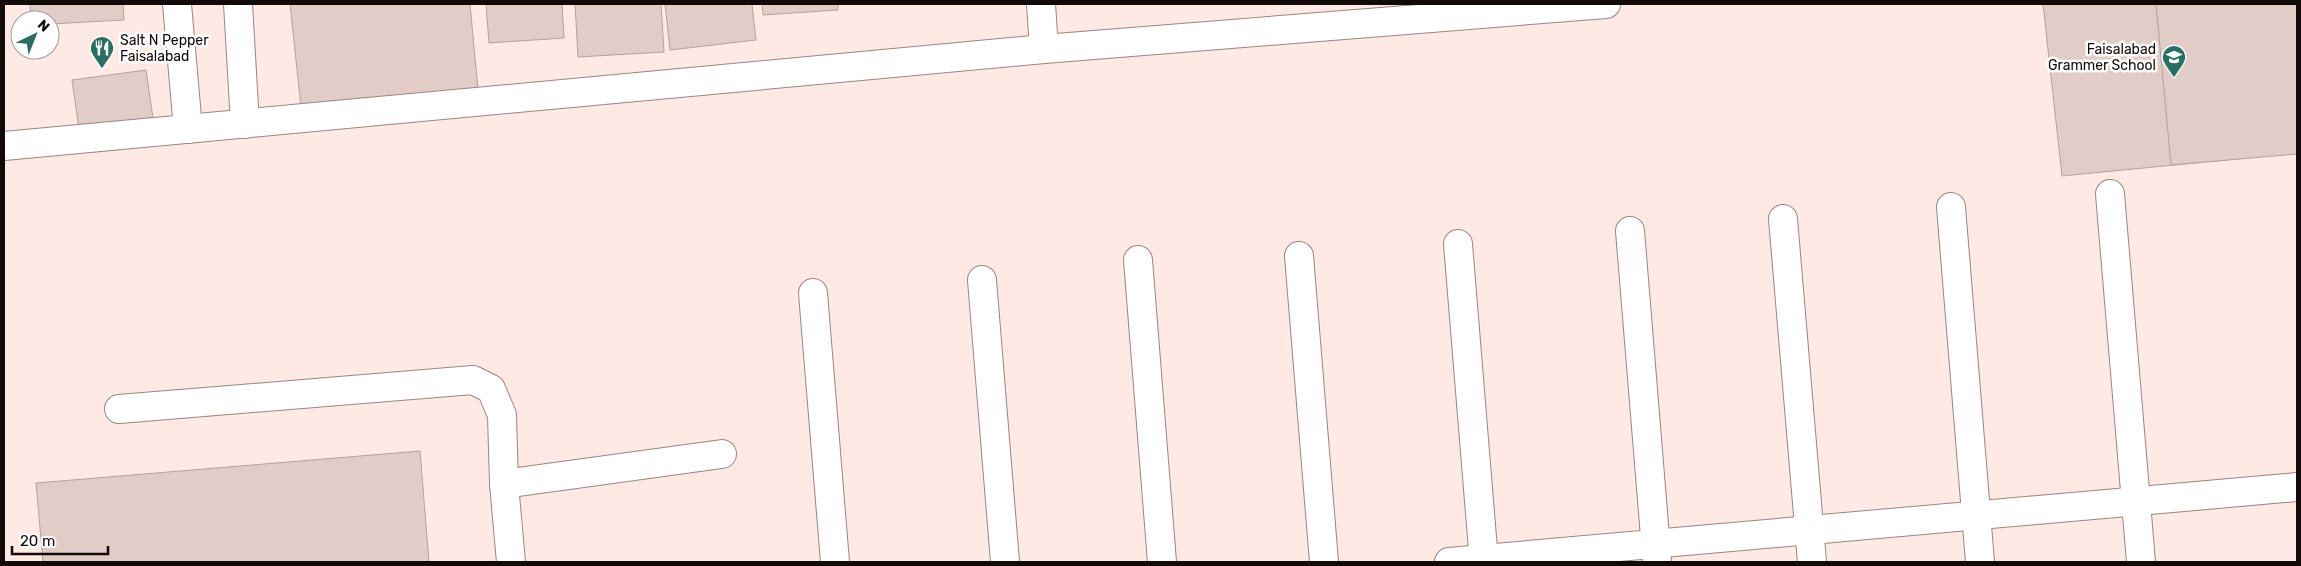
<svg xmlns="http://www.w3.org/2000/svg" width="2301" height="566" font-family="Rubik,sans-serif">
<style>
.building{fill:#e1ccc7;stroke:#b5a19d}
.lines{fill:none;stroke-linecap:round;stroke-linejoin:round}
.street-casing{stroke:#998581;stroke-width:30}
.street{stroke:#fff;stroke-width:28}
.labels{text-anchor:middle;stroke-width:5;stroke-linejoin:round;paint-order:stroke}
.poi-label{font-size:14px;fill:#110a09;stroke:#fff;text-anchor:start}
</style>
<rect width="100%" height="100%" fill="#fee9e4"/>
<g class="building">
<path d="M 30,4 L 123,4 L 124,20 L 50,24 L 50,20 L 31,20 Z"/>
<path d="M 290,4 L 470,4 L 478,90 L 301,107 Z"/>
<path d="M 486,4 L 562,4 L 564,38 L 489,43 Z"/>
<path d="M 575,4 L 661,4 L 664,52 L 578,57 Z"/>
<path d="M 665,4 L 752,4 L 756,40 L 670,50 Z"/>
<path d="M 762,4 L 838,4 L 838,10 L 763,15 Z"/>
<path d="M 2043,4 L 2297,4 L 2297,153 L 2062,176 Z"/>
<path d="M 2156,4 L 2297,4 L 2297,154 L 2171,165 Z"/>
<path d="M 146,70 L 153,118 L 79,129 L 72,80 Z"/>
<path d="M 420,451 L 429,562 L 43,562 L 36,483 Z"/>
</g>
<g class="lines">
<g class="street-casing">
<g id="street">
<path d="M 177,4 L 188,129"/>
<path d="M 238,4 L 245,124"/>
<path d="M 1041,4 L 1044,49"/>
<path d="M 4,146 L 1044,49 L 1606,4"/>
<path d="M 2110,194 L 2141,562"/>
<path d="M 1951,207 L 1980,562"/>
<path d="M 1783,219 L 1812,562"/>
<path d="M 1630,231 L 1657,561"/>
<path d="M 1458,244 L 1484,562"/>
<path d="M 1299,256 L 1324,562"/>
<path d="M 1138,260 L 1162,562"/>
<path d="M 982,280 L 1005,562"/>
<path d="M 813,293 L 835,562"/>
<path d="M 119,409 L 473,380 L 491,389 L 502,415 L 504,484 L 511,562"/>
<path d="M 504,484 L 722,454"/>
<path d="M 1449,562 L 2297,487"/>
</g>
</g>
<use href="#street" class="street"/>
</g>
<defs>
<g id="restaurant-pin" transform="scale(1.25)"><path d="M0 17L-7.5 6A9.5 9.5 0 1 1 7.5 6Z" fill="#286e63" stroke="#fff"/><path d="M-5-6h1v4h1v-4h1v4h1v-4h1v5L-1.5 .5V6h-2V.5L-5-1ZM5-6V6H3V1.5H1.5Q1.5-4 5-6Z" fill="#fff"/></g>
<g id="school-pin" transform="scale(1.25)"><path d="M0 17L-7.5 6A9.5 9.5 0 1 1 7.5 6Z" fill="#286e63" stroke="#fff"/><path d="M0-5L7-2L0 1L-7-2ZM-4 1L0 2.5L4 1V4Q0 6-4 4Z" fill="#fff"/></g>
</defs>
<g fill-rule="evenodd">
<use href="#restaurant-pin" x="102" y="48"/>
<use href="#school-pin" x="2174" y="57"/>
</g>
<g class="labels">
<g class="poi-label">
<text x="120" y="45">Salt N Pepper<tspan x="120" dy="16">Faisalabad</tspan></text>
<text x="2156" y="54" text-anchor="end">Faisalabad<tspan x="2156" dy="16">Grammer School</tspan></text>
</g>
</g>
<rect width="2301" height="566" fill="none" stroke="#110a09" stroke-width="10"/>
<g transform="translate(35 35) rotate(43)"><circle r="24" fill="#ffffff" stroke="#a09d9d"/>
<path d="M0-4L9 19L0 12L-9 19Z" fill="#286e63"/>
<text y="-8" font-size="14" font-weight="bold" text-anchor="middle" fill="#110a09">N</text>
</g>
<path d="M12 546v8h96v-8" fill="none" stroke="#110a09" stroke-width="2.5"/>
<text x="20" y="546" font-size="15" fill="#110a09" stroke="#ffffff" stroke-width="4" paint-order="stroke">20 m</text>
</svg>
